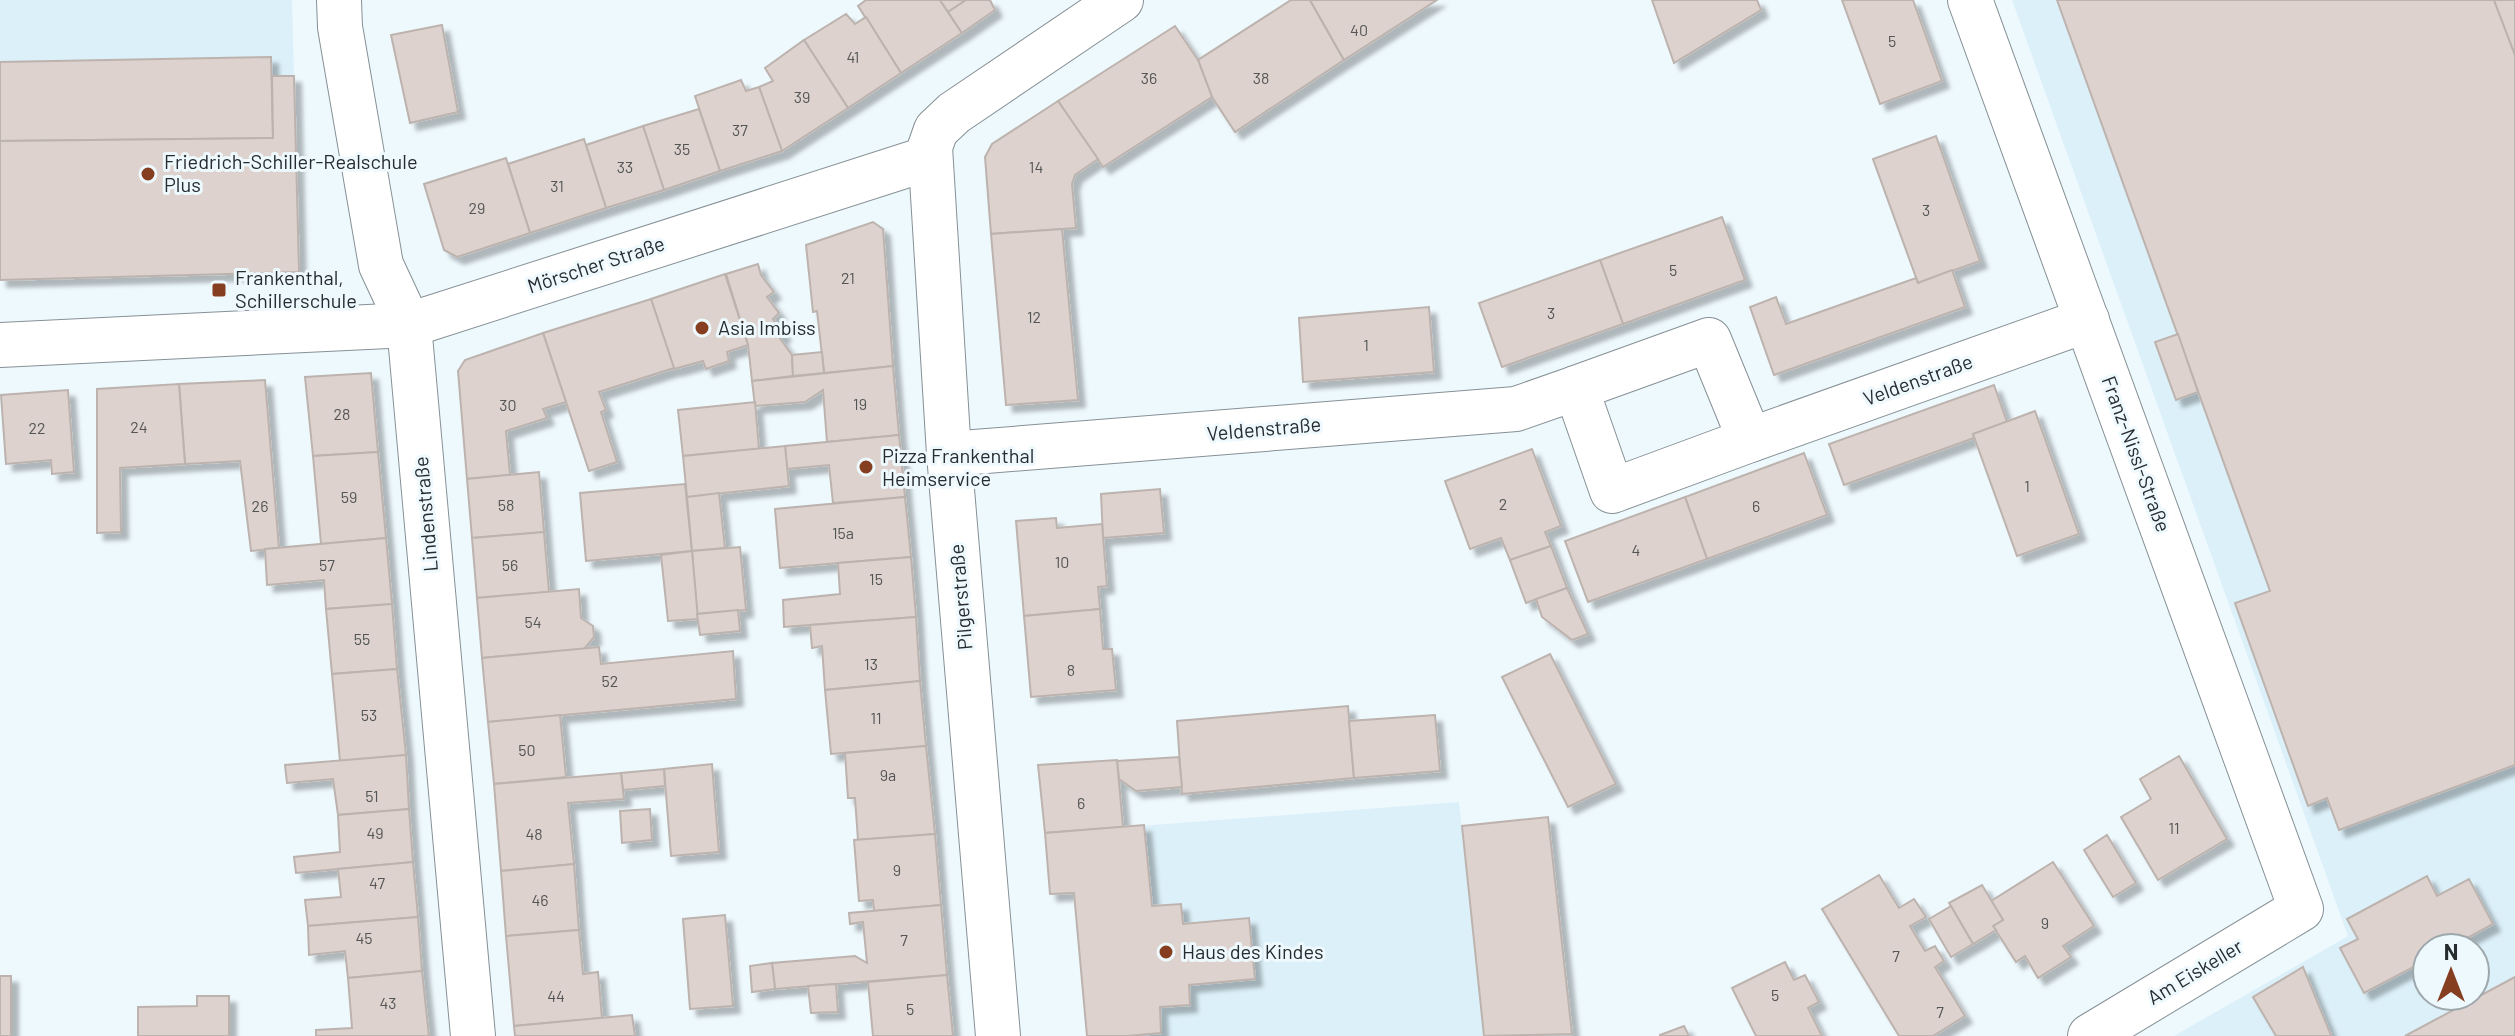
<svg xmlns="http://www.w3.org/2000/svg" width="2515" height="1036" font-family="Barlow,sans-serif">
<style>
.built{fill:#dcf0f9;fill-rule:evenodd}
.building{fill:#ddd2ce;stroke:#bdb3ae;stroke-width:2;filter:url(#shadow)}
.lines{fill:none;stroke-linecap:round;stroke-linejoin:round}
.minor-casing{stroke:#869095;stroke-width:46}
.minor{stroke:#fff;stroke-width:44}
.poi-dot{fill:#863e20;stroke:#eef9fe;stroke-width:3}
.labels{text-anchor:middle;stroke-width:6;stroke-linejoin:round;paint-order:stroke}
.number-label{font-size:16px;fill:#545656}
.poi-label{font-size:20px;fill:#272c2e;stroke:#eef9fe;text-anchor:start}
.street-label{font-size:20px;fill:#272c2e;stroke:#eef9fe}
</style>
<defs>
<filter id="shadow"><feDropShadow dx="7" dy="7" stdDeviation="2" flood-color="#0004"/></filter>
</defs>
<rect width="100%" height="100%" fill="#eef9fe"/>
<g class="built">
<path d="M 0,0 L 292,0 L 299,272 L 0,280 Z"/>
<path d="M 2012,0 L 2515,0 L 2515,1036 L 2174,1036 L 2348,936 ZM 2427,948 L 2475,948 L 2475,996 L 2427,996 Z"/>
<path d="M 1459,802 L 1484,1036 L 1087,1036 L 1074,893 L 1050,894 L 1047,833 Z"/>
</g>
<g class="building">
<path d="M 866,0 L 940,0 L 962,33 L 901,73 L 858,6 Z"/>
<path d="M 940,0 L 966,0 L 948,12 Z"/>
<path d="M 966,0 L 990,0 L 995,10 L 962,33 L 948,12 Z"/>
<path d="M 1291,0 L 1310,0 L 1344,60 L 1235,132 L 1212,97 L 1198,60 Z"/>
<path d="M 1310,0 L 1437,0 L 1344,60 Z"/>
<path d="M 1652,0 L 1757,0 L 1761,10 L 1674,63 Z"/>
<path d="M 1842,0 L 1913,0 L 1942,81 L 1880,104 Z"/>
<path d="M 2057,0 L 2494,0 L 2515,55 L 2515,765 L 2339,830 L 2327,798 L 2308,806 L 2235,603 L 2270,591 Z"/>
<path d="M 2494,0 L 2515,0 L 2515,55 Z"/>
<path d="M 846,14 L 855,24 L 866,17 L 901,73 L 848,108 L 804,40 Z"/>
<path d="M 442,25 L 458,112 L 410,123 L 391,35 Z"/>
<path d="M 1175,26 L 1198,60 L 1212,97 L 1103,167 L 1058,101 Z"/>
<path d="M 804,40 L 848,108 L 782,151 L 759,87 L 773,81 L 765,68 Z"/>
<path d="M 271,57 L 273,138 L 0,141 L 0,62 Z"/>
<path d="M 272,76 L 294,76 L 299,272 L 0,280 L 0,141 L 273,138 Z"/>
<path d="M 741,80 L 746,91 L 759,87 L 782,151 L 720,171 L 695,96 Z"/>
<path d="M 1058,101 L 1098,159 L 1075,175 L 1072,184 L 1076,228 L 991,234 L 985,157 L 992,144 Z"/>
<path d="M 699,109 L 720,171 L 664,190 L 643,126 Z"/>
<path d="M 643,126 L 664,190 L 606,208 L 586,145 Z"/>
<path d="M 1936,136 L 1980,261 L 1918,283 L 1873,159 Z"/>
<path d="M 584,139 L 606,208 L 530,233 L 508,164 Z"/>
<path d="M 506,158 L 530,233 L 457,257 L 444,250 L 424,184 Z"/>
<path d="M 1722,217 L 1745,280 L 1623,324 L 1600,260 Z"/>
<path d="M 873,222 L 883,229 L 893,366 L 824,373 L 817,311 L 813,312 L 806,245 Z"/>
<path d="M 1062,229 L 1078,400 L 1006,405 L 991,234 Z"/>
<path d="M 1600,260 L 1623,324 L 1502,367 L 1479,303 Z"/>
<path d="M 758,264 L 761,275 L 774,292 L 767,297 L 779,313 L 773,319 L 784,334 L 779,337 L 792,355 L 793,376 L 752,381 L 748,345 L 726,274 Z"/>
<path d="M 1952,270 L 1965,307 L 1774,375 L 1750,307 L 1776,297 L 1786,324 L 1916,278 L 1918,283 Z"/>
<path d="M 725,274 L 748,345 L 727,352 L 729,361 L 706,369 L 703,361 L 674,369 L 651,299 Z"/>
<path d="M 651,299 L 674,368 L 599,392 L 606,410 L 601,412 L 617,462 L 589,471 L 543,333 Z"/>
<path d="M 1429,307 L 1434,372 L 1303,382 L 1299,318 Z"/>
<path d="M 543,333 L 566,402 L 543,409 L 547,418 L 506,431 L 510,475 L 467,479 L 458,371 L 465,360 Z"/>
<path d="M 2178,334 L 2198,392 L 2176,400 L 2155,342 Z"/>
<path d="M 822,352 L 824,373 L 793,376 L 792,355 Z"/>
<path d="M 893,366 L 899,435 L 827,442 L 823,390 L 805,402 L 755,406 L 752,381 Z"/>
<path d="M 371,373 L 378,452 L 313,456 L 305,377 Z"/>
<path d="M 265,380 L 279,548 L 251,551 L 240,461 L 185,464 L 179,384 Z"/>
<path d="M 179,384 L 185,464 L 120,468 L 121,532 L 97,533 L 97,389 Z"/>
<path d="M 1994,385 L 2007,422 L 1973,434 L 1974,438 L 1844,485 L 1829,444 Z"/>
<path d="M 68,390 L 74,472 L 52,474 L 51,460 L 6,464 L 1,395 Z"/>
<path d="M 755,402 L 759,449 L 683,456 L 678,410 Z"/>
<path d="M 2035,411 L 2079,534 L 2017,556 L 1973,434 Z"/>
<path d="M 899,435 L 905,497 L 833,503 L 829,465 L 787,469 L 785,446 Z"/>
<path d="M 785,446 L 789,486 L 687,497 L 683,456 Z"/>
<path d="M 1532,449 L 1561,526 L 1545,532 L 1551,546 L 1510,560 L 1501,538 L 1470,549 L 1445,481 Z"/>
<path d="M 378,452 L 386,538 L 321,544 L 313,456 Z"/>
<path d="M 1804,453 L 1827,515 L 1707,559 L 1685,497 Z"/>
<path d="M 539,472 L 544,532 L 472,538 L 467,479 Z"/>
<path d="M 685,484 L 692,551 L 586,561 L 580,493 Z"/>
<path d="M 1160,489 L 1164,533 L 1103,538 L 1101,494 Z"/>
<path d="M 719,493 L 725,548 L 692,551 L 687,497 Z"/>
<path d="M 905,497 L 911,557 L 780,568 L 775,509 Z"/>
<path d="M 1685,497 L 1707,559 L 1588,602 L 1565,541 Z"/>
<path d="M 1056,518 L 1057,528 L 1102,524 L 1107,586 L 1098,587 L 1100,609 L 1024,616 L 1016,521 Z"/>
<path d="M 544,532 L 549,592 L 477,598 L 472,538 Z"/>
<path d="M 386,538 L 392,604 L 326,609 L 324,580 L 267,585 L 265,549 Z"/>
<path d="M 1551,546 L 1567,588 L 1526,603 L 1510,560 Z"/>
<path d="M 740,547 L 746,610 L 697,614 L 692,551 Z"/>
<path d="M 692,551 L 698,619 L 668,621 L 661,555 Z"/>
<path d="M 911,557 L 916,617 L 784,627 L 783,600 L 840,594 L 838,563 Z"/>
<path d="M 1567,588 L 1588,634 L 1572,640 L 1542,617 L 1536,599 Z"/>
<path d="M 579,589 L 581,618 L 593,626 L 594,637 L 584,649 L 482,658 L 477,598 Z"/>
<path d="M 392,604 L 397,669 L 332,674 L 326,609 Z"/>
<path d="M 1100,609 L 1103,649 L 1112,649 L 1116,690 L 1031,697 L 1024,616 Z"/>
<path d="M 738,610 L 740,631 L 700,635 L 697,614 Z"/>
<path d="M 916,617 L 920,681 L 825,690 L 822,646 L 812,648 L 810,625 Z"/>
<path d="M 599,647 L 601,664 L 733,651 L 736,699 L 488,722 L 482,658 Z"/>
<path d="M 1550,654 L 1616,784 L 1568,807 L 1502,677 Z"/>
<path d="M 397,669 L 406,755 L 340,761 L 332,674 Z"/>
<path d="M 920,681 L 926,746 L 831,754 L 825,690 Z"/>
<path d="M 1348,706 L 1354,778 L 1182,794 L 1177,721 Z"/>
<path d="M 560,715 L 566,777 L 494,784 L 488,722 Z"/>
<path d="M 1435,715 L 1440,771 L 1354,778 L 1349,721 Z"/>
<path d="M 926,746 L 935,834 L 858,840 L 855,798 L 848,798 L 845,753 Z"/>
<path d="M 406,755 L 409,809 L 338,815 L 333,779 L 287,783 L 285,765 Z"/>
<path d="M 2179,756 L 2227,839 L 2158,880 L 2121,817 L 2151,799 L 2140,779 Z"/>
<path d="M 1179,757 L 1182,787 L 1136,791 L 1119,779 L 1117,761 Z"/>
<path d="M 1117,760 L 1123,827 L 1045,833 L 1038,765 Z"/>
<path d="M 712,764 L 719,852 L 671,856 L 664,769 Z"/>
<path d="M 664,769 L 665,786 L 623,790 L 621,773 Z"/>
<path d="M 621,773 L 624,799 L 568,803 L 574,864 L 501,871 L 494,784 Z"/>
<path d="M 409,809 L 413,862 L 296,873 L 294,857 L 340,852 L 338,815 Z"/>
<path d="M 650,809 L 652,840 L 622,843 L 620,811 Z"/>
<path d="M 1548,817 L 1572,1034 L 1484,1036 L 1462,826 Z"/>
<path d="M 1144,825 L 1152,906 L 1181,904 L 1183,924 L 1249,918 L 1255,979 L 1189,985 L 1190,1005 L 1160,1007 L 1161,1033 L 1127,1036 L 1087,1036 L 1074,893 L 1050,894 L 1045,833 Z"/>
<path d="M 935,834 L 941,905 L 874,911 L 873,900 L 859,901 L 854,840 Z"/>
<path d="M 2107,835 L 2136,883 L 2113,897 L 2084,850 Z"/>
<path d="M 413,862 L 418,917 L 308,926 L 305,900 L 341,897 L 338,869 Z"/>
<path d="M 2053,862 L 2094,926 L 2063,946 L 2071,957 L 2038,978 L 2025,956 L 2016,962 L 1993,926 L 2003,920 L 1991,901 Z"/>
<path d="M 574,864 L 579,930 L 506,936 L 501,871 Z"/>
<path d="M 1879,875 L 1899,908 L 1914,899 L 1926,917 L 1910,926 L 1925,951 L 1935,946 L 1944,961 L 1935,967 L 1965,1016 L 1933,1036 L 1899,1036 L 1822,909 Z"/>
<path d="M 2427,876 L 2437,896 L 2469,879 L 2493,924 L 2449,948 L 2427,948 L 2427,960 L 2364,993 L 2340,948 L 2358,939 L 2347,919 Z"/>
<path d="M 1982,885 L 2003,920 L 1993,926 L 1996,930 L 1973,944 L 1949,903 Z"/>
<path d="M 941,905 L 947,975 L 775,989 L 772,963 L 855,956 L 867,963 L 863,922 L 850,924 L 849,913 Z"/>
<path d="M 1951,906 L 1973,944 L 1951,957 L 1929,919 Z"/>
<path d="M 725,915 L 733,1006 L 690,1009 L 683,919 Z"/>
<path d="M 418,917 L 422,971 L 348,978 L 345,951 L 309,955 L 308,926 Z"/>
<path d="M 579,930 L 583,974 L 598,972 L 602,1018 L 514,1026 L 506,936 Z"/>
<path d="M 1785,962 L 1794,980 L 1805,975 L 1819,1002 L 1808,1008 L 1822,1036 L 1756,1036 L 1732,988 Z"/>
<path d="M 772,963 L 775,989 L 752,992 L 750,966 Z"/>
<path d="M 2303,967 L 2331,1035 L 2330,1036 L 2276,1036 L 2253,997 Z"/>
<path d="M 422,971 L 429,1036 L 316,1036 L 316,1030 L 352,1028 L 348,978 Z"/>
<path d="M 947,975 L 953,1036 L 873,1036 L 868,982 Z"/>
<rect x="0" y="976" width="11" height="60"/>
<path d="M 2515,977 L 2515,1036 L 2405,1036 Z"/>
<path d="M 836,984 L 838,1012 L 811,1013 L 808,986 Z"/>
<path d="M 197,996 L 229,996 L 229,1036 L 138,1036 L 138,1007 L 197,1006 Z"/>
<path d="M 632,1015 L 635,1036 L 515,1036 L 514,1026 Z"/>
<path d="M 1684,1026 L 1689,1036 L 1660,1036 L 1660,1035 Z"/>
</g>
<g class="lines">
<g class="minor-casing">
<g id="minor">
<path d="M 339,0 L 340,27 L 381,265 L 409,325 L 473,1036"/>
<path d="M 1970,0 L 2301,909 L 2090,1036"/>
<path d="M 0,345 L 409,325 L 929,158"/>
<path d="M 1576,388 L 1709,340 L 1750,440 L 2087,320"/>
<path d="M 949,454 L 1516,409 L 1576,388 L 1612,491 L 1750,440"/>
<path d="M 998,1036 L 949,454 L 930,147 L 936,130 L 954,113 L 1121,0"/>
</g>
</g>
<use href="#minor" class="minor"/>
</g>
<g class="poi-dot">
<circle cx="148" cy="174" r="8"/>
<rect x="211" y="282" width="16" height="16" rx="4"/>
<circle cx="702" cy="328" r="8"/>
<circle cx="866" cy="467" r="8"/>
<circle cx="1166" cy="952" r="8"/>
</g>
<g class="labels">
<g class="number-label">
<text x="1359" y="36">40</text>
<text x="1892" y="47">5</text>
<text x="853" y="63">41</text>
<text x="1149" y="84">36</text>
<text x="1261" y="84">38</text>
<text x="802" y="103">39</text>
<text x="740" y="136">37</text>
<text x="682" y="155">35</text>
<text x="625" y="173">33</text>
<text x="1036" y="173">14</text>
<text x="557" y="192">31</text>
<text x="477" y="214">29</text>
<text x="1926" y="216">3</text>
<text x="1673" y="276">5</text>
<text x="848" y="284">21</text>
<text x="1551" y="319">3</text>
<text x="1034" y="323">12</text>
<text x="1366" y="351">1</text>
<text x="860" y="410">19</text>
<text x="508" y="411">30</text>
<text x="342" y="420">28</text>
<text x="139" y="433">24</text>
<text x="37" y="434">22</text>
<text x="2027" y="492">1</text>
<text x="349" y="503">59</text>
<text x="1503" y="510">2</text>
<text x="506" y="511">58</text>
<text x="260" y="512">26</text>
<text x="1756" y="512">6</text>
<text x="843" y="539">15a</text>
<text x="1636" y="556">4</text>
<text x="1062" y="568">10</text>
<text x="327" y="571">57</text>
<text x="510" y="571">56</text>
<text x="876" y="585">15</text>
<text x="533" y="628">54</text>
<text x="362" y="645">55</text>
<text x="871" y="670">13</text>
<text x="1071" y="676">8</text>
<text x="610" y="687">52</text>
<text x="369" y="721">53</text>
<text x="876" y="724">11</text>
<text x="527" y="756">50</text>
<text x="888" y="781">9a</text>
<text x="372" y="802">51</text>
<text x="1081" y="809">6</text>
<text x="2174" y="834">11</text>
<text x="375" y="839">49</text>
<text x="534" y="840">48</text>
<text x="897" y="876">9</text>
<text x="377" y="889">47</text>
<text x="540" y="906">46</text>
<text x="2045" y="929">9</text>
<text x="364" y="944">45</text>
<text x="904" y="946">7</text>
<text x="1896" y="962">7</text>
<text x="1775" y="1001">5</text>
<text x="556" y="1002">44</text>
<text x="388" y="1009">43</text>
<text x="910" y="1015">5</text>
<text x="1940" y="1018">7</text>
</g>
<g class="poi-label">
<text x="164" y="169">Friedrich-Schiller-Realschule<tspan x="164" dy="23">Plus</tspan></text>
<text x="235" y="285">Frankenthal,<tspan x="235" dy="23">Schillerschule</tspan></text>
<text x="718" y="335">Asia Imbiss</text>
<text x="882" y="463">Pizza Frankenthal<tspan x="882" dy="23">Heimservice</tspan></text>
<text x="1182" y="959">Haus des Kindes</text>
</g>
<g class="street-label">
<text transform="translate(596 265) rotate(-18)" y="7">Mörscher Straße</text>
<text transform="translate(1918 380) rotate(-20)" y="7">Veldenstraße</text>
<text transform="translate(1264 429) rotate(-5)" y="7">Veldenstraße</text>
<text transform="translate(2136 454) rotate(70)" y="7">Franz-Nissl-Straße</text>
<text transform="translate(426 514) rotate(-95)" y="7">Lindenstraße</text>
<text transform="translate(961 597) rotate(-95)" y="7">Pilgerstraße</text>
<text transform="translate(2195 972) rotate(-31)" y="7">Am Eiskeller</text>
</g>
</g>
<g transform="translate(2451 972)"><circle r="38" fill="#eef9fe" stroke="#9ea7ab" stroke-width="2"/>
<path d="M0-6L14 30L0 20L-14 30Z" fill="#863e20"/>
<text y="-12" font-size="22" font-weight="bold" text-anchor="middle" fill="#272c2e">N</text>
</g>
</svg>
